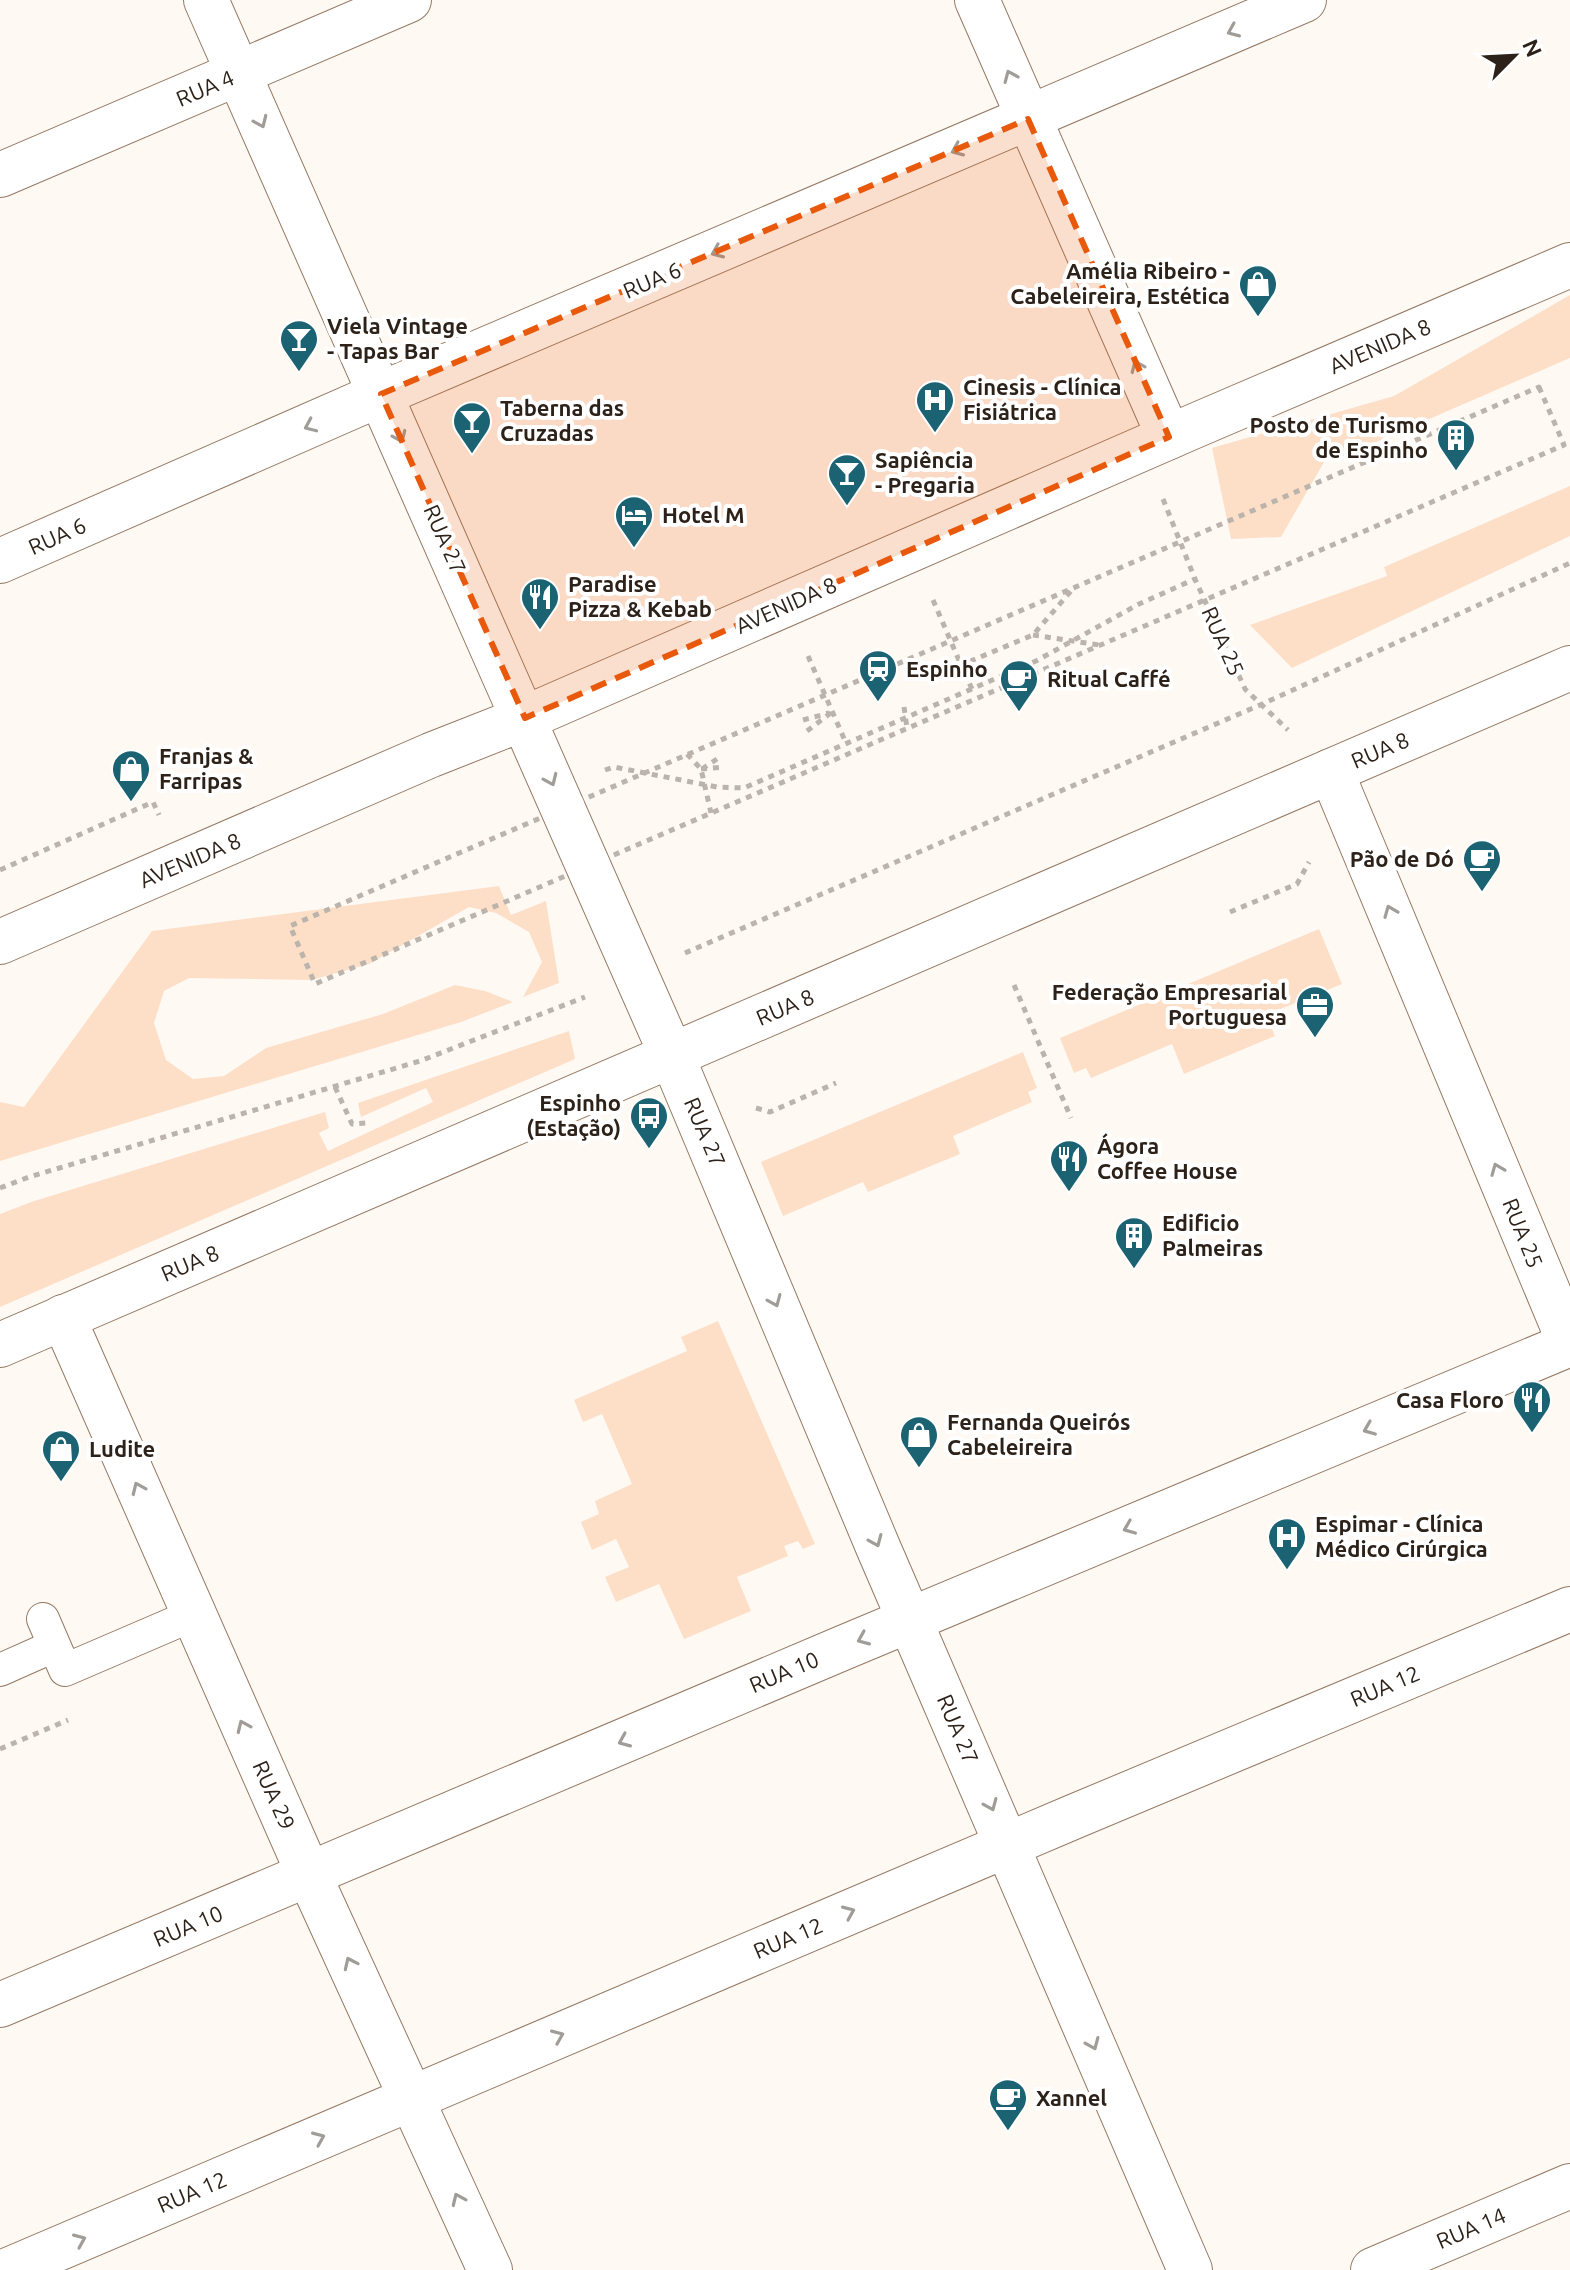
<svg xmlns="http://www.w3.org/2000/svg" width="1570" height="2270" font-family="Ubuntu,sans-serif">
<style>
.green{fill:#fddfc8}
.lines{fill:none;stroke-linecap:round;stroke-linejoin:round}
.service-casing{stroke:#947963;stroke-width:34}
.pedestrian-casing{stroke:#947963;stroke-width:46}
.minor-casing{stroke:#947963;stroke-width:46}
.path{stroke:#bbb4ad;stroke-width:5;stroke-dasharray:6 6;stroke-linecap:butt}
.service{stroke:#fff;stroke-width:32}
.pedestrian{stroke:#fff;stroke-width:44}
.minor{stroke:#fff;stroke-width:44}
.oneway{stroke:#a09c98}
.marked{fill:#e8590c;fill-opacity:0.2;stroke:#e8590c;stroke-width:6;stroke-dasharray:16 10;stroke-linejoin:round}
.labels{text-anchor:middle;stroke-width:8;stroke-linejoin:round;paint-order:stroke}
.street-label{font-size:22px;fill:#2d2219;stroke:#fff}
.poi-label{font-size:22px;font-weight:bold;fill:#2d2219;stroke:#fff;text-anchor:start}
</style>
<rect width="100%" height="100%" fill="#fff9f4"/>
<g class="green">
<path d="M 1570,295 L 1570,358 L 1337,459 L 1332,448 L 1281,537 L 1231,539 L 1212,448 L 1394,396 Z"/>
<path d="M 1570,486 L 1570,536 L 1292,668 L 1250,625 L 1387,576 L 1384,567 Z"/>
<path d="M 499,886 L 511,915 L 546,901 L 559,983 L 523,997 L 542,962 L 529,932 L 496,913 L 469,907 L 369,964 L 311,980 L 189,978 L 164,991 L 154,1023 L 166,1060 L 193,1079 L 224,1076 L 266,1048 L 383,1014 L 455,985 L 485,991 L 513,1002 L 461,1022 L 0,1161 L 0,1102 L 24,1107 L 152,931 Z"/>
<path d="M 1319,929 L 1342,984 L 1266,1015 L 1275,1036 L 1184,1074 L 1172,1044 L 1091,1078 L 1086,1068 L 1074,1073 L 1060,1038 Z"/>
<path d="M 569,1031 L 575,1059 L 0,1307 L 0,1214 L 34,1201 L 325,1112 L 329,1128 L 319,1133 L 328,1151 L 433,1102 L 426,1088 L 361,1117 L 358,1103 Z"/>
<path d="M 1023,1052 L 1037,1088 L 1028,1092 L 1032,1102 L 953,1136 L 960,1154 L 868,1192 L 863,1182 L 783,1216 L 761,1162 Z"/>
<path d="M 718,1321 L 815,1544 L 803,1549 L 798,1541 L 784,1546 L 788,1556 L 737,1577 L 751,1611 L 684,1639 L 659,1584 L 616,1602 L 605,1577 L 629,1567 L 616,1539 L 592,1550 L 581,1522 L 599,1514 L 595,1501 L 632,1484 L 602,1414 L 583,1422 L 574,1400 L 687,1351 L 681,1337 Z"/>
</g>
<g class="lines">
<g class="service-casing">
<g id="service">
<path d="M 43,1619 L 65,1670 L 193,1615"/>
<path d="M 0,1670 L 54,1646"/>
</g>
</g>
<g class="pedestrian-casing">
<path id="pedestrian" d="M 0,942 L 431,755 L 525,718"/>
</g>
<g class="minor-casing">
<g id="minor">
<path d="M 206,0 L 672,1056 L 878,1547 L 1190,2270"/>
<path d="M 977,0 L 1169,437"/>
<path d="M 0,175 L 409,0"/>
<path d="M 0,561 L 381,394 L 1304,0"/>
<path d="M 525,718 L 1192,427 L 1570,265"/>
<path d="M 1331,771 L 1570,1344"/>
<path d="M 63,1317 L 309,1875 L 490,2270"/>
<path d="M 0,1345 L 1570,668"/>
<path d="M 0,2005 L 845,1647 L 1570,1344"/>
<path d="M 8,2270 L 1073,1817 L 1570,1609"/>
<path d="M 1373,2270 L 1570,2186"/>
</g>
</g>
<g class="path">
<path d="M 1539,387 L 1564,445 L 315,984 L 290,926 Z"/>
<path d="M 1163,499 L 1195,579 L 1245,689 L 1288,730"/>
<path d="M 933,600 L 961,665"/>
<path d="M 1033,635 L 1099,645"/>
<path d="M 808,656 L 846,743"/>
<path d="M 972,689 L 961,665 L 1033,635 L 1071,591"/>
<path d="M 904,707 L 907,728"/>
<path d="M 803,720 L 829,713"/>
<path d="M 807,731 L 832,712"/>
<path d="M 687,754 L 701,769 L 711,813"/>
<path d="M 701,769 L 724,767"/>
<path d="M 702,769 L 720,757"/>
<path d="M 605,770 L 614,767 L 717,787 L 744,788 L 1036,661 L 1139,604 L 1195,579"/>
<path d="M 0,870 L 153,802 L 159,815"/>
<path d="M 1230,912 L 1297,884 L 1309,862"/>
<path d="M 685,953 L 1260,705 L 1570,563"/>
<path d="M 1014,985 L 1071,1118"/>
<path d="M 335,1087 L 352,1124 L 366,1123"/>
<path d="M 756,1108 L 770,1112 L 836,1083"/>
<path d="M 0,1188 L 29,1177 L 420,1061 L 585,997"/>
<path d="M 0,1749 L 68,1720"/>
</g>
<use href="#service" class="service"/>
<use href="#pedestrian" class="pedestrian"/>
<use href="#minor" class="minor"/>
</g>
<defs><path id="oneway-chevron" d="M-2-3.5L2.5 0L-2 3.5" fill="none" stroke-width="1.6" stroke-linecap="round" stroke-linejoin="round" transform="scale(2)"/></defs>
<g class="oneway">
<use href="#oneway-chevron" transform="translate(1233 31) rotate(157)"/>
<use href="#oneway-chevron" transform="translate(1010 76) rotate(-113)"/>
<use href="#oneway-chevron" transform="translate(261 122) rotate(66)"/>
<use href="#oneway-chevron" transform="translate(957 150) rotate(157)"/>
<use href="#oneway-chevron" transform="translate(717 252) rotate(157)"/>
<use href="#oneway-chevron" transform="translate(1137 366) rotate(-114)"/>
<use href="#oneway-chevron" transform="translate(310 426) rotate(156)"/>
<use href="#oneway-chevron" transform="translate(400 437) rotate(66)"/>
<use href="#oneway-chevron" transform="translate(551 780) rotate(66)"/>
<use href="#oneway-chevron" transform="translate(1390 911) rotate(-112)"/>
<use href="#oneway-chevron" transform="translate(1497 1169) rotate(-112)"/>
<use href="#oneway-chevron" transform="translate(775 1301) rotate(67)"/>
<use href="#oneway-chevron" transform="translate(1369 1429) rotate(158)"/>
<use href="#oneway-chevron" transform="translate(138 1488) rotate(-114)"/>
<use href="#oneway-chevron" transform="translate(1129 1528) rotate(158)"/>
<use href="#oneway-chevron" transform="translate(876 1541) rotate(67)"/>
<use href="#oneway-chevron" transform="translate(863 1639) rotate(157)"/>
<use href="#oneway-chevron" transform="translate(243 1726) rotate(-114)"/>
<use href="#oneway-chevron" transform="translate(624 1741) rotate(157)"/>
<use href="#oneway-chevron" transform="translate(991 1805) rotate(67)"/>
<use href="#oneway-chevron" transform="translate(849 1912) rotate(-23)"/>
<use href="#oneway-chevron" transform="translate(350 1963) rotate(-115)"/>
<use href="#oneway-chevron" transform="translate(558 2036) rotate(-23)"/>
<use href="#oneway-chevron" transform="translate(1093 2044) rotate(67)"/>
<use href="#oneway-chevron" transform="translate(319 2138) rotate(-23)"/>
<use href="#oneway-chevron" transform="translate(458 2199) rotate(-114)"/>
<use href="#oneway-chevron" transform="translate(80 2240) rotate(-23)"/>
</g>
<path class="marked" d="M 1028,119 L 1169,437 L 525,718 L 381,394 Z"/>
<defs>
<g id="shop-pin" transform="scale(2)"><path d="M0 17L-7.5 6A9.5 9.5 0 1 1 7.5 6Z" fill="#1b6372" stroke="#fff"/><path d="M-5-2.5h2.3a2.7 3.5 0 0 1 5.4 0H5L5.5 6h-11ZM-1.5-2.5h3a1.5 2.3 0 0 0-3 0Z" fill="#fff"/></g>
<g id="bar-pin" transform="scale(2)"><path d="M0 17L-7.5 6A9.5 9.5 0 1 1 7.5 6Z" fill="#1b6372" stroke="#fff"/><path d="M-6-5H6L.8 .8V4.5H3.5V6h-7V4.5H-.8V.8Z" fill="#fff"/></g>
<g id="hospital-pin" transform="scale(2)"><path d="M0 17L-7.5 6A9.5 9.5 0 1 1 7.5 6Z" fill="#1b6372" stroke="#fff"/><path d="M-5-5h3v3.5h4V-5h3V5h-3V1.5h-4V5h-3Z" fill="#fff"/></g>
<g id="building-pin" transform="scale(2)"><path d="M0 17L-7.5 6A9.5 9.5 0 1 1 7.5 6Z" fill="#1b6372" stroke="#fff"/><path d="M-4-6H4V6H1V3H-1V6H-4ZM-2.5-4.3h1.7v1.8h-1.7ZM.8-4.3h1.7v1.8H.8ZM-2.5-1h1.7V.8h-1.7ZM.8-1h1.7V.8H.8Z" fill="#fff"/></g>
<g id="hotel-pin" transform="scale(2)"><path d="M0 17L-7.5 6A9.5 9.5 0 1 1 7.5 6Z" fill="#1b6372" stroke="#fff"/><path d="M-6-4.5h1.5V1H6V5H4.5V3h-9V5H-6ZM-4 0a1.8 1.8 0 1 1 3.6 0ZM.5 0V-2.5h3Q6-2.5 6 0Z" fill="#fff"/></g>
<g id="restaurant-pin" transform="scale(2)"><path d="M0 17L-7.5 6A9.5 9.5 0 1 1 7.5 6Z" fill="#1b6372" stroke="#fff"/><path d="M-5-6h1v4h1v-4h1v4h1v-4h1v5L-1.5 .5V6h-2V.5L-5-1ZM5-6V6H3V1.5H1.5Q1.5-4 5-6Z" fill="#fff"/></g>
<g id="station-pin" transform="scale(2)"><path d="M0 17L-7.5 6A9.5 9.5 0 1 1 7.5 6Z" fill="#1b6372" stroke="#fff"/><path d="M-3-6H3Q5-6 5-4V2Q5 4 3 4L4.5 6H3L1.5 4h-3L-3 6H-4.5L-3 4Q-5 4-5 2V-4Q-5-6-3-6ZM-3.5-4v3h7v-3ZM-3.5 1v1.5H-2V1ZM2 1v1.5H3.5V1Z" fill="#fff"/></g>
<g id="cafe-pin" transform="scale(2)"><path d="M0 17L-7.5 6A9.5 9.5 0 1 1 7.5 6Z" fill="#1b6372" stroke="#fff"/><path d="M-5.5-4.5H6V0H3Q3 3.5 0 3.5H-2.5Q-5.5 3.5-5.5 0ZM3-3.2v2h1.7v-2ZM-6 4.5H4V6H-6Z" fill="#fff"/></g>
<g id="office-pin" transform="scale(2)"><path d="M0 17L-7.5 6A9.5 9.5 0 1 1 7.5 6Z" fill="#1b6372" stroke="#fff"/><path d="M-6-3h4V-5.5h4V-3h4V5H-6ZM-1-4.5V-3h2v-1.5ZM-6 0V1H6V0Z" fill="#fff"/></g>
<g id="bus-pin" transform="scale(2)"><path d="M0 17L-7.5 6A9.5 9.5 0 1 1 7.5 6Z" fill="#1b6372" stroke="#fff"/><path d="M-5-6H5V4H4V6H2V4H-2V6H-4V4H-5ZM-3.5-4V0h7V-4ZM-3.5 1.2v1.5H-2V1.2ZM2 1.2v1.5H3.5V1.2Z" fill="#fff"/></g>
</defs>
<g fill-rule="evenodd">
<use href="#shop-pin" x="1258" y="284"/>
<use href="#bar-pin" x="299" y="339"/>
<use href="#hospital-pin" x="935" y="400"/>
<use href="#bar-pin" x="472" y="421"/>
<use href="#building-pin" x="1456" y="438"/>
<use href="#bar-pin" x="847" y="473"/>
<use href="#hotel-pin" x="634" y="515"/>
<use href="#restaurant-pin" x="540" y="597"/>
<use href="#station-pin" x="878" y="669"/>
<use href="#cafe-pin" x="1019" y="679"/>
<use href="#shop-pin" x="131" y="769"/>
<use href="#cafe-pin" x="1482" y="859"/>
<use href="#office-pin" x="1315" y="1005"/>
<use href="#bus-pin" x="649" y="1116"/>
<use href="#restaurant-pin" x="1069" y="1159"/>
<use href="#building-pin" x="1134" y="1236"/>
<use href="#restaurant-pin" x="1532" y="1400"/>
<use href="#shop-pin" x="919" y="1435"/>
<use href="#shop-pin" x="61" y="1449"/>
<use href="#hospital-pin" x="1287" y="1537"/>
<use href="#cafe-pin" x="1008" y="2098"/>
</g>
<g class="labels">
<g class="street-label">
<text transform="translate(205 88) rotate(-23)" y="8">RUA 4</text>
<text transform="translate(652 280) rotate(-23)" y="8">RUA 6</text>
<text transform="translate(1380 346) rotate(-23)" y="8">AVENIDA 8</text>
<text transform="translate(57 536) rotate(-24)" y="8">RUA 6</text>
<text transform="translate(445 539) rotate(66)" y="8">RUA 27</text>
<text transform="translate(786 605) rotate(-24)" y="8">AVENIDA 8</text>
<text transform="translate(1223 641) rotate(66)" y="8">RUA 25</text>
<text transform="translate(1380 750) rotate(-23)" y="8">RUA 8</text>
<text transform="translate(190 860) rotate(-23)" y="8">AVENIDA 8</text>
<text transform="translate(785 1007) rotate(-23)" y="8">RUA 8</text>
<text transform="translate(705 1132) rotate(67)" y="8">RUA 27</text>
<text transform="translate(1523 1233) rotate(68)" y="8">RUA 25</text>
<text transform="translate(190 1263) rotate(-23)" y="8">RUA 8</text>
<text transform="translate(784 1672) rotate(-23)" y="8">RUA 10</text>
<text transform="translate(1385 1686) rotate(-23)" y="8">RUA 12</text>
<text transform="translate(958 1729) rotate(67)" y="8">RUA 27</text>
<text transform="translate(274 1795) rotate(66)" y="8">RUA 29</text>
<text transform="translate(188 1926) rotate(-23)" y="8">RUA 10</text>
<text transform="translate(788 1938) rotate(-23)" y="8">RUA 12</text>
<text transform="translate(192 2192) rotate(-23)" y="8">RUA 12</text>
<text transform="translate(1471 2228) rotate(-23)" y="8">RUA 14</text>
</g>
<g class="poi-label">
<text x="1230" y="279" text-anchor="end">Amélia Ribeiro -<tspan x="1230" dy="25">Cabeleireira, Estética</tspan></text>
<text x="327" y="334">Viela Vintage<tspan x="327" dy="25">- Tapas Bar</tspan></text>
<text x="963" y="395">Cinesis - Clínica<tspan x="963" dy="25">Fisiátrica</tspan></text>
<text x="500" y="416">Taberna das<tspan x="500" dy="25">Cruzadas</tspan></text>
<text x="1428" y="433" text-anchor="end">Posto de Turismo<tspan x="1428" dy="25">de Espinho</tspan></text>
<text x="875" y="468">Sapiência<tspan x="875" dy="25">- Pregaria</tspan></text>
<text x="662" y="523">Hotel M</text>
<text x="568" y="592">Paradise<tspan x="568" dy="25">Pizza &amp; Kebab</tspan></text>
<text x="906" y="677">Espinho</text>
<text x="1047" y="687">Ritual Caffé</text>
<text x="159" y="764">Franjas &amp;<tspan x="159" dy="25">Farripas</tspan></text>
<text x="1454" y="867" text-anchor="end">Pão de Dó</text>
<text x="1287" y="1000" text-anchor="end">Federação Empresarial<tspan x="1287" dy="25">Portuguesa</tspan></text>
<text x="621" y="1111" text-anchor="end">Espinho<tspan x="621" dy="25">(Estação)</tspan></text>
<text x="1097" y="1154">Ágora<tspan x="1097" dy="25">Coffee House</tspan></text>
<text x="1162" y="1231">Edificio<tspan x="1162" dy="25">Palmeiras</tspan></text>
<text x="1504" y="1408" text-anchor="end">Casa Floro</text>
<text x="947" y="1430">Fernanda Queirós<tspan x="947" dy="25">Cabeleireira</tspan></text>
<text x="89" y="1457">Ludite</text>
<text x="1315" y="1532">Espimar - Clínica<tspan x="1315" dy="25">Médico Cirúrgica</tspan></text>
<text x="1036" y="2106">Xannel</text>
</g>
</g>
<g transform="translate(1514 56) rotate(66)" stroke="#ffffff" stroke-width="6" paint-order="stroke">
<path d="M0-6L14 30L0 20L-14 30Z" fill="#2d2219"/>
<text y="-12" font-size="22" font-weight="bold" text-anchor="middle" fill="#2d2219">N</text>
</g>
</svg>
